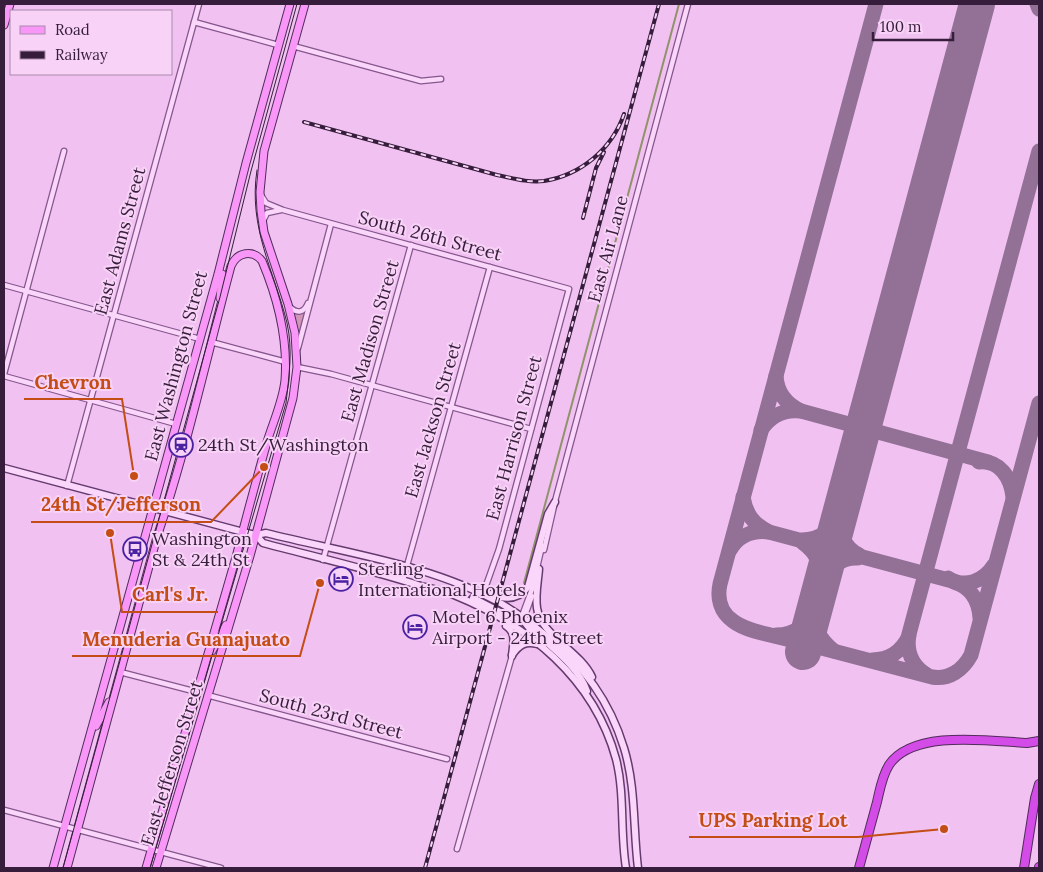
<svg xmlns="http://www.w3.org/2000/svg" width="1043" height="872" font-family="Lora,serif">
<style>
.green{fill:#d195b6}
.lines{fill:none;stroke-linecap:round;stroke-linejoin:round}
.stream{stroke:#90936a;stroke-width:2}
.taxiway{stroke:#937096;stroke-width:15}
.runway{stroke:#937096;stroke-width:36}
.minor-casing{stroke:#85578d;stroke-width:7}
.secondary-casing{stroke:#653b6f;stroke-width:9}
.primary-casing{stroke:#502c5a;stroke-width:9}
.motorway-casing{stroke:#502c5a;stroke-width:10}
.minor{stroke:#fbd6fb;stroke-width:4.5}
.secondary{stroke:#fbd6fb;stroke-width:6}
.primary{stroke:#f897f7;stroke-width:7}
.motorway{stroke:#d44ce7;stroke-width:8}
.tram{stroke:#351d3b;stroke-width:1}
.rail-casing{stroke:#351d3b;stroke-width:4}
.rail{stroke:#f8d2f7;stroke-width:2;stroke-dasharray:5.5;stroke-linecap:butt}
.labels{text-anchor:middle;stroke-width:4;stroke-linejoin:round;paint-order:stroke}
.street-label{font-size:18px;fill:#351d3b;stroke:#f8d2f7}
.poi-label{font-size:18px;fill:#351d3b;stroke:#f8d2f7;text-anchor:start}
.leader{fill:none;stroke:#c44d15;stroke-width:2}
.callout-dot{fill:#c44d15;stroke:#f8d2f7;stroke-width:2}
.callout-label{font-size:19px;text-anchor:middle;font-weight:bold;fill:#c44d15;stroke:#f8d2f7;stroke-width:4;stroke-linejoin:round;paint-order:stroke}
</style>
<rect width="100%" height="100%" fill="#f1c2f1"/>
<path class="green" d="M 305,314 L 305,315 L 300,334 L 295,315 Z"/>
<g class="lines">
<path class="stream" d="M 524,583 L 679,4"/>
<g class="taxiway">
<path d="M 876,4 L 720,584 C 717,598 720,612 733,621 C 747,632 777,636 795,641 C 840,653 886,665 932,677 C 949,680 963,670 971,655 L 1039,403"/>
<path d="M 1037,4 L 1039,9"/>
<path d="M 975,10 L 978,4"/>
<path d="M 776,376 C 777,393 786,404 801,411"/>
<path d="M 761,430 C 770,416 784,409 801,411 L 988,462"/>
<path d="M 979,462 C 1000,460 1011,478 1013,497"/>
<path d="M 743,497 C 746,514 753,524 769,532"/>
<path d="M 840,513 C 839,531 842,546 859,555"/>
<path d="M 802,540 C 821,539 831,531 840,514"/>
<path d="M 803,543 C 817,553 822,566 822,583"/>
<path d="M 730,550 C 738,536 752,530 769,532 L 956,582"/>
<path d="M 948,578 C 965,589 984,581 994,565"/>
<path d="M 954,582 C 971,587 979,601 980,618"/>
<path d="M 822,583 C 829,568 841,557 858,558"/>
<path d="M 815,608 C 813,627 819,639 834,651"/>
<path d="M 776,635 C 797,635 808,623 816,605"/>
<path d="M 872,660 C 889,660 902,651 909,636"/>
<path d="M 927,675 C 912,666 906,651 909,634 L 1039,151"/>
</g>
<path class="runway" d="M 803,652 L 977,4"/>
<g class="minor-casing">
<g id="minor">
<path d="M 194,22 L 278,45"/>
<path d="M 293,46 L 421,81 L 441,79"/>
<path d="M 261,195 L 266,203 L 283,210 L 569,289 L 499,549 L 483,594"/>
<path d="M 264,219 L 267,213 L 281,210"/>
<path d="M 4,285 L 200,339"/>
<path d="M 290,307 C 297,314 304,313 308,303"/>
<path d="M 211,342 L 286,362"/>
<path d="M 298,348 L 331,224"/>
<path d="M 297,367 L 331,374 L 531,429"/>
<path d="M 4,374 L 64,151"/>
<path d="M 4,376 L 176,424"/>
<path d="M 67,486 L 199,4"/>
<path d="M 554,505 L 688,4"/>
<path d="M 544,550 L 554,506"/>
<path d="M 323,560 L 411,245"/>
<path d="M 403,580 L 490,267"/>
<path d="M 522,616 L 532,589 L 542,546"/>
<path d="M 524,618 L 532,596"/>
<path d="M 120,672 L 197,692"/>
<path d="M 207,695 L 447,759"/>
<path d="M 4,810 L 221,868"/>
<path d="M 457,849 L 512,656"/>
</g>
</g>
<g class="secondary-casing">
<g id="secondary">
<path d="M 4,468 L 247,533 L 256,535 L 266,533 C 345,553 430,564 502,604 C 517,613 531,623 545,635 C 583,664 610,702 624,748 C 636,787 633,828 638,868"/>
<path d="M 256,535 L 263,543 C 316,557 369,569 421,586 C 432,589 443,590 454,595 C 528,625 594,678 616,759 C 625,794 620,832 626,868"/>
<path d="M 539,569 C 538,582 535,595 537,608 C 541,636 579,650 592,677"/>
<path d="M 491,594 C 505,600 518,600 528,587 L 548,514 L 555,502"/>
<path d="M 473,598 L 510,617 L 524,618"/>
<path d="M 522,617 C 526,628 535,633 544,640 C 560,654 580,671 587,691"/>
<path d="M 506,626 C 517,633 513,644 512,656"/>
<path d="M 512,655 C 519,645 525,641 537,644"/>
</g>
</g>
<g class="primary-casing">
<g id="primary">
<path d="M 4,25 L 10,4"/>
<path d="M 220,298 L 222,274"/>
<path d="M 212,651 L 226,625"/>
<path d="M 96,726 L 109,702"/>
<path d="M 53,868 L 218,274 L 246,163 L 290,4"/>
<path d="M 67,868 L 157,537 C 187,448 207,356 231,266 C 237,252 253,249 262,261 C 278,299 288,339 285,380 C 283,401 273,422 267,442 C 256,481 246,518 236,557 L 146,868"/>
<path d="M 156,868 L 250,556 L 293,398 L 297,367 L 295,333 L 288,304 L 264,232 L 261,211 L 260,192 L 264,151 L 305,4"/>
</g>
</g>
<g class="motorway-casing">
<g id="motorway">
<path d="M 859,868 C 865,846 871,824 877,802 C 880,789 882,776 889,765 C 913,729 990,741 1027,743 L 1039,741"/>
<path d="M 1024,868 L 1035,798 L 1039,784"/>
<path d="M 1039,868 L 1039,867"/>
</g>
</g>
<use href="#minor" class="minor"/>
<use href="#secondary" class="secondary"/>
<use href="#primary" class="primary"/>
<use href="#motorway" class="motorway"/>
<g class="tram">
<path d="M 63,868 L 220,297 L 251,171 L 297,4"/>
<path d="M 150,868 L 286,403 C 289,376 293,350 287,323 C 274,270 248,228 257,170"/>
</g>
<g class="rail-casing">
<g id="rail">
<path d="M 304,122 L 497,175 C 512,178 528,183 544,181 C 581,175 612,149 624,114"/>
<path d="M 583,218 L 596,168 L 604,152"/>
<path d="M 425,868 L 659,4"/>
</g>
</g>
<use href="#rail" class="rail"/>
</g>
<defs>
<g id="station-ring" transform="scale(1.25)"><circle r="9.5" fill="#f8d2f7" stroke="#4a22a1" stroke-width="1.5"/><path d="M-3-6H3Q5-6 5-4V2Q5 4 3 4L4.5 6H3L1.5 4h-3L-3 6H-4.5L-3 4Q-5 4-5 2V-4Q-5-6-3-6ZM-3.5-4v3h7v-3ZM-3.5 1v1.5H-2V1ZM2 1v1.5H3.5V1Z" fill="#4a22a1"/></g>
<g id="bus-ring" transform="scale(1.25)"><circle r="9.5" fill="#f8d2f7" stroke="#4a22a1" stroke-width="1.5"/><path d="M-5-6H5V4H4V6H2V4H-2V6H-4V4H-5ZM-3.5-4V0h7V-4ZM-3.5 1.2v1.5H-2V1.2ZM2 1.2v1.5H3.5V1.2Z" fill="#4a22a1"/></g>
<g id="hotel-ring" transform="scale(1.25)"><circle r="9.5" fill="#f8d2f7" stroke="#4a22a1" stroke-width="1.5"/><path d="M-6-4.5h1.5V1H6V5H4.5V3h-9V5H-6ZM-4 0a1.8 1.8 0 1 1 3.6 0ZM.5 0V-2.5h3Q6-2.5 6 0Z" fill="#4a22a1"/></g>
</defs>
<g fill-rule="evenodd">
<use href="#station-ring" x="181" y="445"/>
<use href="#bus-ring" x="135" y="549"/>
<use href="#hotel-ring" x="341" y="579"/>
<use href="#hotel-ring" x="415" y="627"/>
</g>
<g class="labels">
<g class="street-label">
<text transform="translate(430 236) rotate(15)" y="6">South 26th Street</text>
<text transform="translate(120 241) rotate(-75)" y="6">East Adams Street</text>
<text transform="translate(608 249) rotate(-75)" y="6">East Air Lane</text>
<text transform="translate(370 341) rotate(-74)" y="6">East Madison Street</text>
<text transform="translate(176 366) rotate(-75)" y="6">East Washington Street</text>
<text transform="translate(433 420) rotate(-74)" y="6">East Jackson Street</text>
<text transform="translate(514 438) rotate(-75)" y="6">East Harrison Street</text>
<text transform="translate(331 714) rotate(15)" y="6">South 23rd Street</text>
<text transform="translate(172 763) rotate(-73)" y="6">East Jefferson Street</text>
</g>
<g class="poi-label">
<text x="198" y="451">24th St/Washington</text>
<text x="152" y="545">Washington<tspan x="152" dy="21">St &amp; 24th St</tspan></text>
<text x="358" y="575">Sterling<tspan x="358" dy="21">International Hotels</tspan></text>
<text x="432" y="623">Motel 6 Phoenix<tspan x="432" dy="21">Airport - 24th Street</tspan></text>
</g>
</g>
<path class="leader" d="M134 476L122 399H24M264 467L211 522H31M110 533L122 612H218M320 583L300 656H72M944 829L858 837H689"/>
<g class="callout-dot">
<circle cx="134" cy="476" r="5"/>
<circle cx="264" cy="467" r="5"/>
<circle cx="110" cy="533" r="5"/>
<circle cx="320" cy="583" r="5"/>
<circle cx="944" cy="829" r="5"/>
</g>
<g class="callout-label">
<text x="73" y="389">Chevron</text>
<text x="121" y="511">24th St/Jefferson</text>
<text x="170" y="601">Carl's Jr.</text>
<text x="186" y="646">Menuderia Guanajuato</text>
<text x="773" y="827">UPS Parking Lot</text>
</g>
<rect width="1043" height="872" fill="none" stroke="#351d3b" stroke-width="10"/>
<rect x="10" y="10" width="162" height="65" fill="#f8d2f7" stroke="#aa8aac"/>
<rect x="20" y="26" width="25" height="8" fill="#f897f7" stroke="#aa8aac"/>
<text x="55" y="35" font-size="15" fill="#351d3b">Road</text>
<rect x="20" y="51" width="25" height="8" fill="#351d3b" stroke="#aa8aac"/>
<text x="55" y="60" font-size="15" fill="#351d3b">Railway</text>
<path d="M873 32v8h80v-8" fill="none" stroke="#351d3b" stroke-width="2.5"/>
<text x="880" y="32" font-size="15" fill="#351d3b" stroke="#f8d2f7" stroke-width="4" paint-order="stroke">100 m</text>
</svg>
